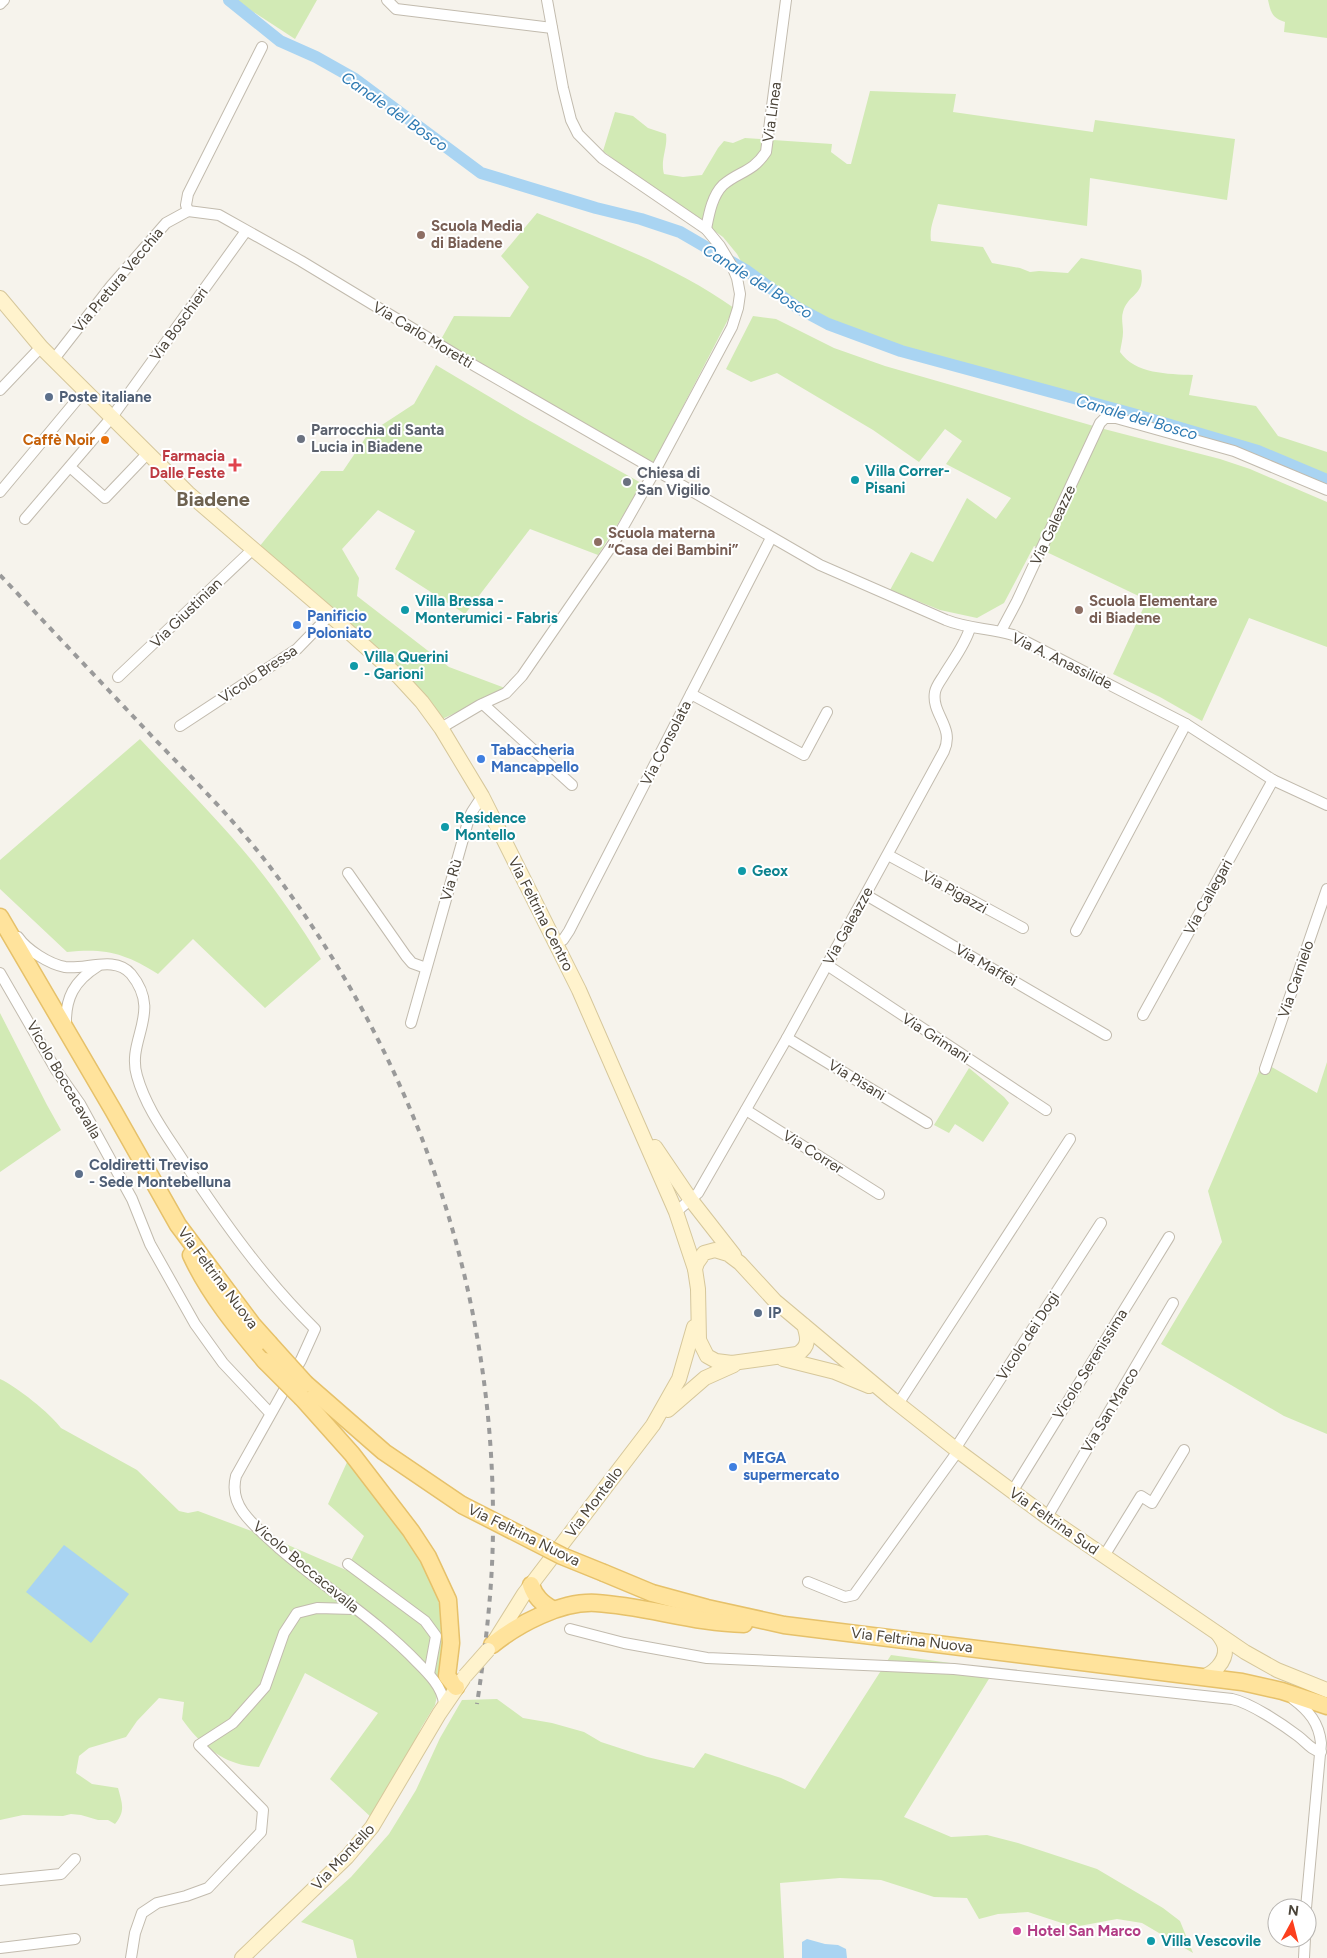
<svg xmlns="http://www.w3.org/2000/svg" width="1327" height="1958" font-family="Figtree,sans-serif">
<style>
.green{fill:#d2eab5}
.water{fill:#a9d4f2}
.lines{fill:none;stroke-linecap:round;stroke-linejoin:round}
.canal{stroke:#a9d4f2;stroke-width:12}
.street-casing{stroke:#c2bbae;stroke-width:12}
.secondary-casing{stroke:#d6c79b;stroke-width:16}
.primary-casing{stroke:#e6c16a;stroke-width:19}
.street{stroke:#fff;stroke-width:10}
.secondary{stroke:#fff3cd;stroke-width:14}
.primary{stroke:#ffe39c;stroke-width:16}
.rail{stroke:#9a9a9a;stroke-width:4;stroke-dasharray:6 6;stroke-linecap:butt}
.secondary-bridge-casing{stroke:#d6c79b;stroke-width:16;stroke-linecap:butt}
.primary-bridge-casing{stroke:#e6c16a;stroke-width:19;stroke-linecap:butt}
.secondary-bridge{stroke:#fff3cd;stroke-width:14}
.primary-bridge{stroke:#ffe39c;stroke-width:16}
.education-dot{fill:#8d6e63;stroke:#fff;stroke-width:2}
.service-dot{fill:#5c6f8a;stroke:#fff;stroke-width:2}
.worship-dot{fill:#6b7280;stroke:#fff;stroke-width:2}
.food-dot{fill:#e8710a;stroke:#fff;stroke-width:2}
.health-dot{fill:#e0444e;stroke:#fff;stroke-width:2}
.culture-dot{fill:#0f9aa8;stroke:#fff;stroke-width:2}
.shop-dot{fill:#3f7fe0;stroke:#fff;stroke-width:2}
.hotel-dot{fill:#d1479c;stroke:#fff;stroke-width:2}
.labels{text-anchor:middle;stroke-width:4;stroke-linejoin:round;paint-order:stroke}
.street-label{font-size:15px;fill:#4b4439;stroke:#fff}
.education-label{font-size:15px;font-weight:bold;fill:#785e54;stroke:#fff;text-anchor:start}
.service-label{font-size:15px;font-weight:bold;fill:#4e5e75;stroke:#fff;text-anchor:start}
.worship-label{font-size:15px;font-weight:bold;fill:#5b616d;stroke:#fff;text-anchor:start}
.food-label{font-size:15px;font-weight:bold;fill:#c56008;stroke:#fff;text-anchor:end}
.health-label{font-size:15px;font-weight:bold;fill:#be3a42;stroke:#fff;text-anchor:end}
.culture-label{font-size:15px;font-weight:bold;fill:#0d838f;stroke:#fff;text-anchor:start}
.shop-label{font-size:15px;font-weight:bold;fill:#366cbe;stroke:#fff;text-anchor:start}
.hotel-label{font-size:15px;font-weight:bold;fill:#b23c85;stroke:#fff;text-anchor:start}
.water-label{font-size:16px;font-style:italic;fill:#2e7ab2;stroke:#fff}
.district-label{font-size:20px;font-weight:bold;fill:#6e6250;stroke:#fff}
</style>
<rect width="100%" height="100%" fill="#f6f3ec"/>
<g class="green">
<path d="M 235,0 L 317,0 L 295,39 Z"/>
<path d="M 1268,0 L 1327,0 L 1327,38 L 1284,32 L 1285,22 C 1272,18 1271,13 1268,0 Z"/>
<path d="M 870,91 L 956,94 L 953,112 L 1093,132 L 1095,120 L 1235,139 L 1227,200 L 1090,178 L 1087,226 L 938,204 C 935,217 929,227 931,241 L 983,247 L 992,263 L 1020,268 L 1030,272 L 1039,271 L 1068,273 L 1081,258 L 1141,270 C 1146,296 1128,293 1123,312 C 1121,318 1123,325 1123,332 C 1123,338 1121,345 1120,352 C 1135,374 1168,374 1193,375 L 1189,395 L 1256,406 L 1278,436 L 1327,452 L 1327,483 L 1256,453 L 1225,442 L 1108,412 L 890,349 L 841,332 L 795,308 L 784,292 L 742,263 L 737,254 L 723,237 L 633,174 L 603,151 L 615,112 L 633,116 L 648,128 L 666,134 C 668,148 660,159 664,174 L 683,177 L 702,175 L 718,148 L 724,141 L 733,143 L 745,138 L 832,144 L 831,152 L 847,164 L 851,164 Z"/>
<path d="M 537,213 C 604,240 675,266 734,308 L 652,466 L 439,343 L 454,316 L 510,317 L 529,287 L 501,256 Z"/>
<path d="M 753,316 L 776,319 L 834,348 L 885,366 L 1104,429 L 1220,459 L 1250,469 L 1327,502 L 1327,647 L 1249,618 L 1202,721 L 1160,697 L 1113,674 L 1147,600 L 1034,546 L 1004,603 L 977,618 L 940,610 L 890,590 L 911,552 L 933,562 L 967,498 L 996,519 L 1011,498 L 946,464 L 962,441 L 945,429 L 919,462 L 873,430 L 777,373 L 751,382 L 726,369 Z"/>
<path d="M 436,365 L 525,418 L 643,484 L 598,555 L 530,529 L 465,614 L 395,569 L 415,531 L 378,510 L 342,549 L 359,578 L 357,596 L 449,667 L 505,688 L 494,695 L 440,720 L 259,547 L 321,471 L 343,471 L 368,434 L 414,404 Z"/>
<path d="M 140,739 C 178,780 218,819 253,862 C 278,893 301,926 321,959 L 265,1008 L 193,939 L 158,974 C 125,953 105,948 67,952 L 0,889 L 0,860 Z"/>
<path d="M 0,1013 L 47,1105 L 61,1130 L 0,1172 Z"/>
<path d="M 1263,1062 L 1317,1093 L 1327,1062 L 1327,1434 L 1284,1416 L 1161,1344 L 1222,1242 L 1208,1191 Z"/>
<path d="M 969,1068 L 1004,1097 L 1009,1103 L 983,1142 L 955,1124 L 949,1133 L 934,1125 Z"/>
<path d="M 0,1379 C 16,1386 51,1414 61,1428 L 137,1470 L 179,1511 L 188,1513 L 198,1511 L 281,1542 L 346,1570 L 364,1536 L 328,1504 L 348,1460 L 367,1474 L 433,1578 L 440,1608 L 443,1638 L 440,1683 L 435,1705 L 421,1728 L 397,1780 L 373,1819 L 330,1779 L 378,1713 L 305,1673 L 259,1767 C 252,1766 243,1766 236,1763 C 214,1756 195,1738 182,1719 L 184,1702 L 159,1698 L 137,1721 L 126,1737 L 89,1748 L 79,1756 L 76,1773 L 92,1784 L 118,1788 C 122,1803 126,1811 115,1824 L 108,1820 L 98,1820 L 81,1815 L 71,1814 L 63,1816 L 23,1815 L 0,1820 Z"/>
<path d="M 891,1655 L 995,1669 L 904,1817 L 951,1837 L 987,1835 L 1018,1843 L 1097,1869 L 1163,1908 L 1180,1921 L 1193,1953 L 1142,1923 L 1117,1919 L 1074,1927 L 1028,1912 L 998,1914 L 979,1919 L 967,1898 L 934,1897 L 881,1880 L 840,1878 L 780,1883 L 784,1958 L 357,1958 L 353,1940 L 301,1922 L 351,1877 L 389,1834 L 416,1790 L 440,1738 L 462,1700 L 497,1699 L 523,1718 L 552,1723 L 584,1732 L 601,1742 L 647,1757 L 694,1768 L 705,1753 L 781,1778 L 805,1789 Z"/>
</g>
<g class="water">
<path d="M 64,1545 L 129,1594 L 91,1643 L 26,1592 Z"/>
<path d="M 807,1939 L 825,1944 L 838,1945 L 846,1949 L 847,1958 L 802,1958 L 802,1942 Z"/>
</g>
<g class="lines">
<path class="canal" d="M 229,0 L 280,41 L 316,57 L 355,79 L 481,173 L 596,208 L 641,219 L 680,232 L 747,271 L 798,308 L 828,324 L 901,351 L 1133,414 L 1258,451 L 1327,480"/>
<g class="street-casing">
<g id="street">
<path d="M 387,0 L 396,9 L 552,28"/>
<path d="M 0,4 L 4,0"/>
<path d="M 188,211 L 219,215 L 301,261 L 463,359 L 820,565 L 946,620 C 968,629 990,628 1013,635 L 1186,724 L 1273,780 L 1327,805"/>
<path d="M 188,211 L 186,205 L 188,194 L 262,47"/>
<path d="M 706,229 C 709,214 712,196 723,185 C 739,171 752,173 766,152 L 786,0"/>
<path d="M 54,359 L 111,286 L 166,223 L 188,211"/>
<path d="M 0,390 L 41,347"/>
<path d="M 70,467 L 105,498 L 148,453"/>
<path d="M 0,492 L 85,390"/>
<path d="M 25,519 L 112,417 L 246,231"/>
<path d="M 1001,631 L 1017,601 L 1100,423 L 1105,418 L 1116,418 L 1234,451 L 1327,490"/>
<path d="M 118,677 L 253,549"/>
<path d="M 691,694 L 804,755 L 827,712"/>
<path d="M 483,704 L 572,785"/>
<path d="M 180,726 L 297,649 L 330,615"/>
<path d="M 441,728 L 480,705 L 506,693 L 522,676 L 615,541 L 656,469 L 732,327 L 738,308 L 740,294 L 737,278 L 732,266 L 720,246 L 706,229 L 602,158 L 578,134 L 571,120 L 563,88 L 547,0"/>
<path d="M 888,855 L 1023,928"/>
<path d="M 348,873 L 406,956 L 412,963 L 426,968"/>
<path d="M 866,895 L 1106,1035"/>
<path d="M 1076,931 L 1186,724"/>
<path d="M 18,937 C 27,950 49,964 65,967 C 85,970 115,955 131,974 C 163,1013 126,1039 137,1076 C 146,1108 166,1134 184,1162 C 223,1221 264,1279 315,1329 L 301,1360 L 236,1476 C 233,1488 235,1501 243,1512 C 253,1526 267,1537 280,1549 C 325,1588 377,1620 418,1663 C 429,1674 442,1687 444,1703"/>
<path d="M 556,943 L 563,940 L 569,931 L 771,538"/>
<path d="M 827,965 L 1046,1110"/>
<path d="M 0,973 L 56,1070 L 80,1104 L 132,1199 L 150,1244 L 195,1324 L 223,1363 L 270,1413"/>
<path d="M 1143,1015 L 1273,780"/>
<path d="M 411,1023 L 469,818 C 474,806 477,806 482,796"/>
<path d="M 66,1026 C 65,998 74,981 98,966"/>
<path d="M 787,1038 L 927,1123"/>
<path d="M 1265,1069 L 1327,889"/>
<path d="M 746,1110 L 879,1194"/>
<path d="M 676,1212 L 698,1193 L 787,1038 L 944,751 C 955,727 931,714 935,692 C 936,686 941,680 944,675 C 953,660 965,645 970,628"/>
<path d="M 898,1404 L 1070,1139"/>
<path d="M 955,1449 L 1101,1223"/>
<path d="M 1012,1492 L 1169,1237"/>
<path d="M 1047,1517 L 1173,1303"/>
<path d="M 1104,1556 L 1141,1496 L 1152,1503 L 1184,1450"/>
<path d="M 348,1564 L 425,1621 L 436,1636 L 429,1674"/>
<path d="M 808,1582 L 845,1597 L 854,1595 L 958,1451"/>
<path d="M 570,1629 L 624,1643 L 707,1658 L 954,1669 L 1232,1699 C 1251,1703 1282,1724 1298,1736 C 1306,1742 1311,1750 1321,1752"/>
<path d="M 1293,1699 C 1309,1711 1319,1723 1321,1743 L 1306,1908"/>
<path d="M 0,1880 L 61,1874 L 75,1859"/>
<path d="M 0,1948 L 75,1939"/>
<path d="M 131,1958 L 135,1933 L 142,1913 L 157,1903 L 186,1896 L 208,1888 L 261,1832 L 263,1810 L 199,1745 L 233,1723 L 265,1687 L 284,1633 L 297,1613 L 317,1608 L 354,1609"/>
<path d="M 1304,1958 L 1305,1938"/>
</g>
</g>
<g class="secondary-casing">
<g id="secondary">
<path d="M 0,298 L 41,347 L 188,493 L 330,615 L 399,677 L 422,702 L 441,728 L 482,796 L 579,990 L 676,1212 L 695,1269"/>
<path d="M 655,1147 L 691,1200 L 734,1255"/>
<path d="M 804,1325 C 808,1337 810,1347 797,1354 L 732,1363 L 716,1361 L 707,1356 L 699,1340 L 698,1289 L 695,1269 L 697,1263 L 704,1253 L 715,1250 L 728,1254 L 740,1263 L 775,1301 L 892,1399 L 958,1451 L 1047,1517 L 1245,1652 L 1277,1670 L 1327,1690"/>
<path d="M 783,1359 L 835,1372 L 869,1386"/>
<path d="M 668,1410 L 705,1378 L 734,1365"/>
<path d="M 494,1642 L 524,1594 L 653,1425 L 679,1379 L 694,1327"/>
<path d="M 1202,1677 C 1213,1674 1226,1662 1225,1649 C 1225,1644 1221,1638 1218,1634"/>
<path d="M 242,1958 L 347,1857 L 372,1827 L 439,1714 L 463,1679"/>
</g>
</g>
<g class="primary-casing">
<g id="primary">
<path d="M 0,917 L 113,1110 L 178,1225 L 252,1324 L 269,1343"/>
<path d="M 191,1255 C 209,1294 237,1328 265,1361"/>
<path d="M 306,1384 L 384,1452 L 462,1505"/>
<path d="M 302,1398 L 352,1454 L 411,1531 L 428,1557 L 448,1600 L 451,1643 L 447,1676 L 456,1687"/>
<path d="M 604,1573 L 652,1593 L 707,1608 L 784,1625 L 1242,1682 L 1282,1691 L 1327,1706"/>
<path d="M 531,1585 C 535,1597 542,1603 552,1609"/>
<path d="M 492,1645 C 518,1624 561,1601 596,1603 C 646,1606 694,1623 744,1624"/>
</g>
</g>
<use href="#street" class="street"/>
<use href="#secondary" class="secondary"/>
<use href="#primary" class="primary"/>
<path class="rail" d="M 0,575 C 49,627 98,679 146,730 C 186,772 228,813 264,859 C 412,1051 494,1281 493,1524 C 493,1585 486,1644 477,1704"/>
<g class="secondary-bridge-casing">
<path id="secondary-bridge" d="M 465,1676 L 488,1650"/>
</g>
<g class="primary-bridge-casing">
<g id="primary-bridge">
<path d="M 269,1343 L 306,1384"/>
<path d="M 265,1361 L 302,1398"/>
<path d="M 462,1505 L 562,1556 L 604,1573"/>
</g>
</g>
<use href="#secondary-bridge" class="secondary-bridge"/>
<use href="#primary-bridge" class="primary-bridge"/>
</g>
<g class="education-dot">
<circle cx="421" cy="235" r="5"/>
<circle cx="598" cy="542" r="5"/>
<circle cx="1079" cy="610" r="5"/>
</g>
<g class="service-dot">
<circle cx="49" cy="397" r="5"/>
<circle cx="79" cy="1174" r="5"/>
<circle cx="758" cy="1313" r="5"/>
</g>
<g class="worship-dot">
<circle cx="301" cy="439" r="5"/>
<circle cx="627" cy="482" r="5"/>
</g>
<circle class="food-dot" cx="105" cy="440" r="5"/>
<path class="health-dot" d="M232.5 457.5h5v5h5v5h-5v5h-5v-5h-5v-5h5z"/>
<g class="culture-dot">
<circle cx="855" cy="480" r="5"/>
<circle cx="405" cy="610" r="5"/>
<circle cx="354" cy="666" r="5"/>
<circle cx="445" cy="827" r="5"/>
<circle cx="742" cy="871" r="5"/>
<circle cx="1151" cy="1941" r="5"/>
</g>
<g class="shop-dot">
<circle cx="297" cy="625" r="5"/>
<circle cx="481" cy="759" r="5"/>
<circle cx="733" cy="1467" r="5"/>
</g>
<circle class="hotel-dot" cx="1017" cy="1931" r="5"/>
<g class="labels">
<g class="street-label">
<text transform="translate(772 112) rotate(-82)" y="5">Via Linea</text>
<text transform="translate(118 280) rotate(-50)" y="5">Via Pretura Vecchia</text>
<text transform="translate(179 324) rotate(-54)" y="5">Via Boschieri</text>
<text transform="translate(423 335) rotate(31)" y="5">Via Carlo Moretti</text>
<text transform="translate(1053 525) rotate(-65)" y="5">Via Galeazze</text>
<text transform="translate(186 613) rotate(-44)" y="5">Via Giustinian</text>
<text transform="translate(1062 661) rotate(26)" y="5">Via A. Anassilide</text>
<text transform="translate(258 674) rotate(-34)" y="5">Vicolo Bressa</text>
<text transform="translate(666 743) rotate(-63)" y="5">Via Consolata</text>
<text transform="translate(451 880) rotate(-74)" y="5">Via Rù</text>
<text transform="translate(955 892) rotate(29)" y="5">Via Pigazzi</text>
<text transform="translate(1208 897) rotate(-61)" y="5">Via Callegari</text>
<text transform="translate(541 914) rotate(63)" y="5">Via Feltrina Centro</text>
<text transform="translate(848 926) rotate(-61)" y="5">Via Galeazze</text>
<text transform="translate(986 965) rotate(30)" y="5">Via Maffei</text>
<text transform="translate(1296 979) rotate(-71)" y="5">Via Carnielo</text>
<text transform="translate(936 1038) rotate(33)" y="5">Via Grimani</text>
<text transform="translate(64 1080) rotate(60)" y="5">Vicolo Boccacavalla</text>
<text transform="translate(857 1080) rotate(31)" y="5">Via Pisani</text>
<text transform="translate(813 1152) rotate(32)" y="5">Via Correr</text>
<text transform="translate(218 1278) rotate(53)" y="5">Via Feltrina Nuova</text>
<text transform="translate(1028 1336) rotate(-57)" y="5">Vicolo dei Dogi</text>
<text transform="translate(1090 1364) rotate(-58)" y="5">Vicolo Serenissima</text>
<text transform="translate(1110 1410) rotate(-59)" y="5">Via San Marco</text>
<text transform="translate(594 1502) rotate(-53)" y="5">Via Montello</text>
<text transform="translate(1054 1521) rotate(35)" y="5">Via Feltrina Sud</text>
<text transform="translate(524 1535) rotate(26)" y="5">Via Feltrina Nuova</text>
<text transform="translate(306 1567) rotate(40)" y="5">Vicolo Boccacavalla</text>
<text transform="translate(912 1640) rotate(7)" y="5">Via Feltrina Nuova</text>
<text transform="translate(343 1857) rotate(-47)" y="5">Via Montello</text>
</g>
<g class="education-label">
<text x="431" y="231">Scuola Media<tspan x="431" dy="17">di Biadene</tspan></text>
<text x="608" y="538">Scuola materna<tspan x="608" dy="17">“Casa dei Bambini”</tspan></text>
<text x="1089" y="606">Scuola Elementare<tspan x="1089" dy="17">di Biadene</tspan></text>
</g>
<g class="service-label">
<text x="59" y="402">Poste italiane</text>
<text x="89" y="1170">Coldiretti Treviso<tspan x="89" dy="17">- Sede Montebelluna</tspan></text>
<text x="768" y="1318">IP</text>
</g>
<g class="worship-label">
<text x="311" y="435">Parrocchia di Santa<tspan x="311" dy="17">Lucia in Biadene</tspan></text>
<text x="637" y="478">Chiesa di<tspan x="637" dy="17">San Vigilio</tspan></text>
</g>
<g class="food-label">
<text x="95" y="445">Caffè Noir</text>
</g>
<g class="health-label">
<text x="225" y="461">Farmacia<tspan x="225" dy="17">Dalle Feste</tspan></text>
</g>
<g class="culture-label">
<text x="865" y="476">Villa Correr-<tspan x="865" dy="17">Pisani</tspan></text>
<text x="415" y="606">Villa Bressa -<tspan x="415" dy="17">Monterumici - Fabris</tspan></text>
<text x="364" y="662">Villa Querini<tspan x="364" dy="17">- Garioni</tspan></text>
<text x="455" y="823">Residence<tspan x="455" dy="17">Montello</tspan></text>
<text x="752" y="876">Geox</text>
<text x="1161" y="1946">Villa Vescovile</text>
</g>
<g class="shop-label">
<text x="307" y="621">Panificio<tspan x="307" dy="17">Poloniato</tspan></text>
<text x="491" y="755">Tabaccheria<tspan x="491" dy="17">Mancappello</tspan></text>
<text x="743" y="1463">MEGA<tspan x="743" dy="17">supermercato</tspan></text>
</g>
<g class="hotel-label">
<text x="1027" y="1936">Hotel San Marco</text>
</g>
<g class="water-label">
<text transform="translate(395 111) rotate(35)" y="6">Canale del Bosco</text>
<text transform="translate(758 281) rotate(32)" y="6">Canale del Bosco</text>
<text transform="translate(1137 417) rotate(16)" y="6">Canale del Bosco</text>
</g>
<g class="district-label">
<text x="213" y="506">Biadene</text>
</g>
</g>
<g transform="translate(1292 1923) rotate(7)"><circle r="24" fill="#ffffff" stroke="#b7b4b0"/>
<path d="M0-4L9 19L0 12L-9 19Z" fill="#fc3f1d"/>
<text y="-8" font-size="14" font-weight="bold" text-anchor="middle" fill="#4b4439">N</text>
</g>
</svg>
